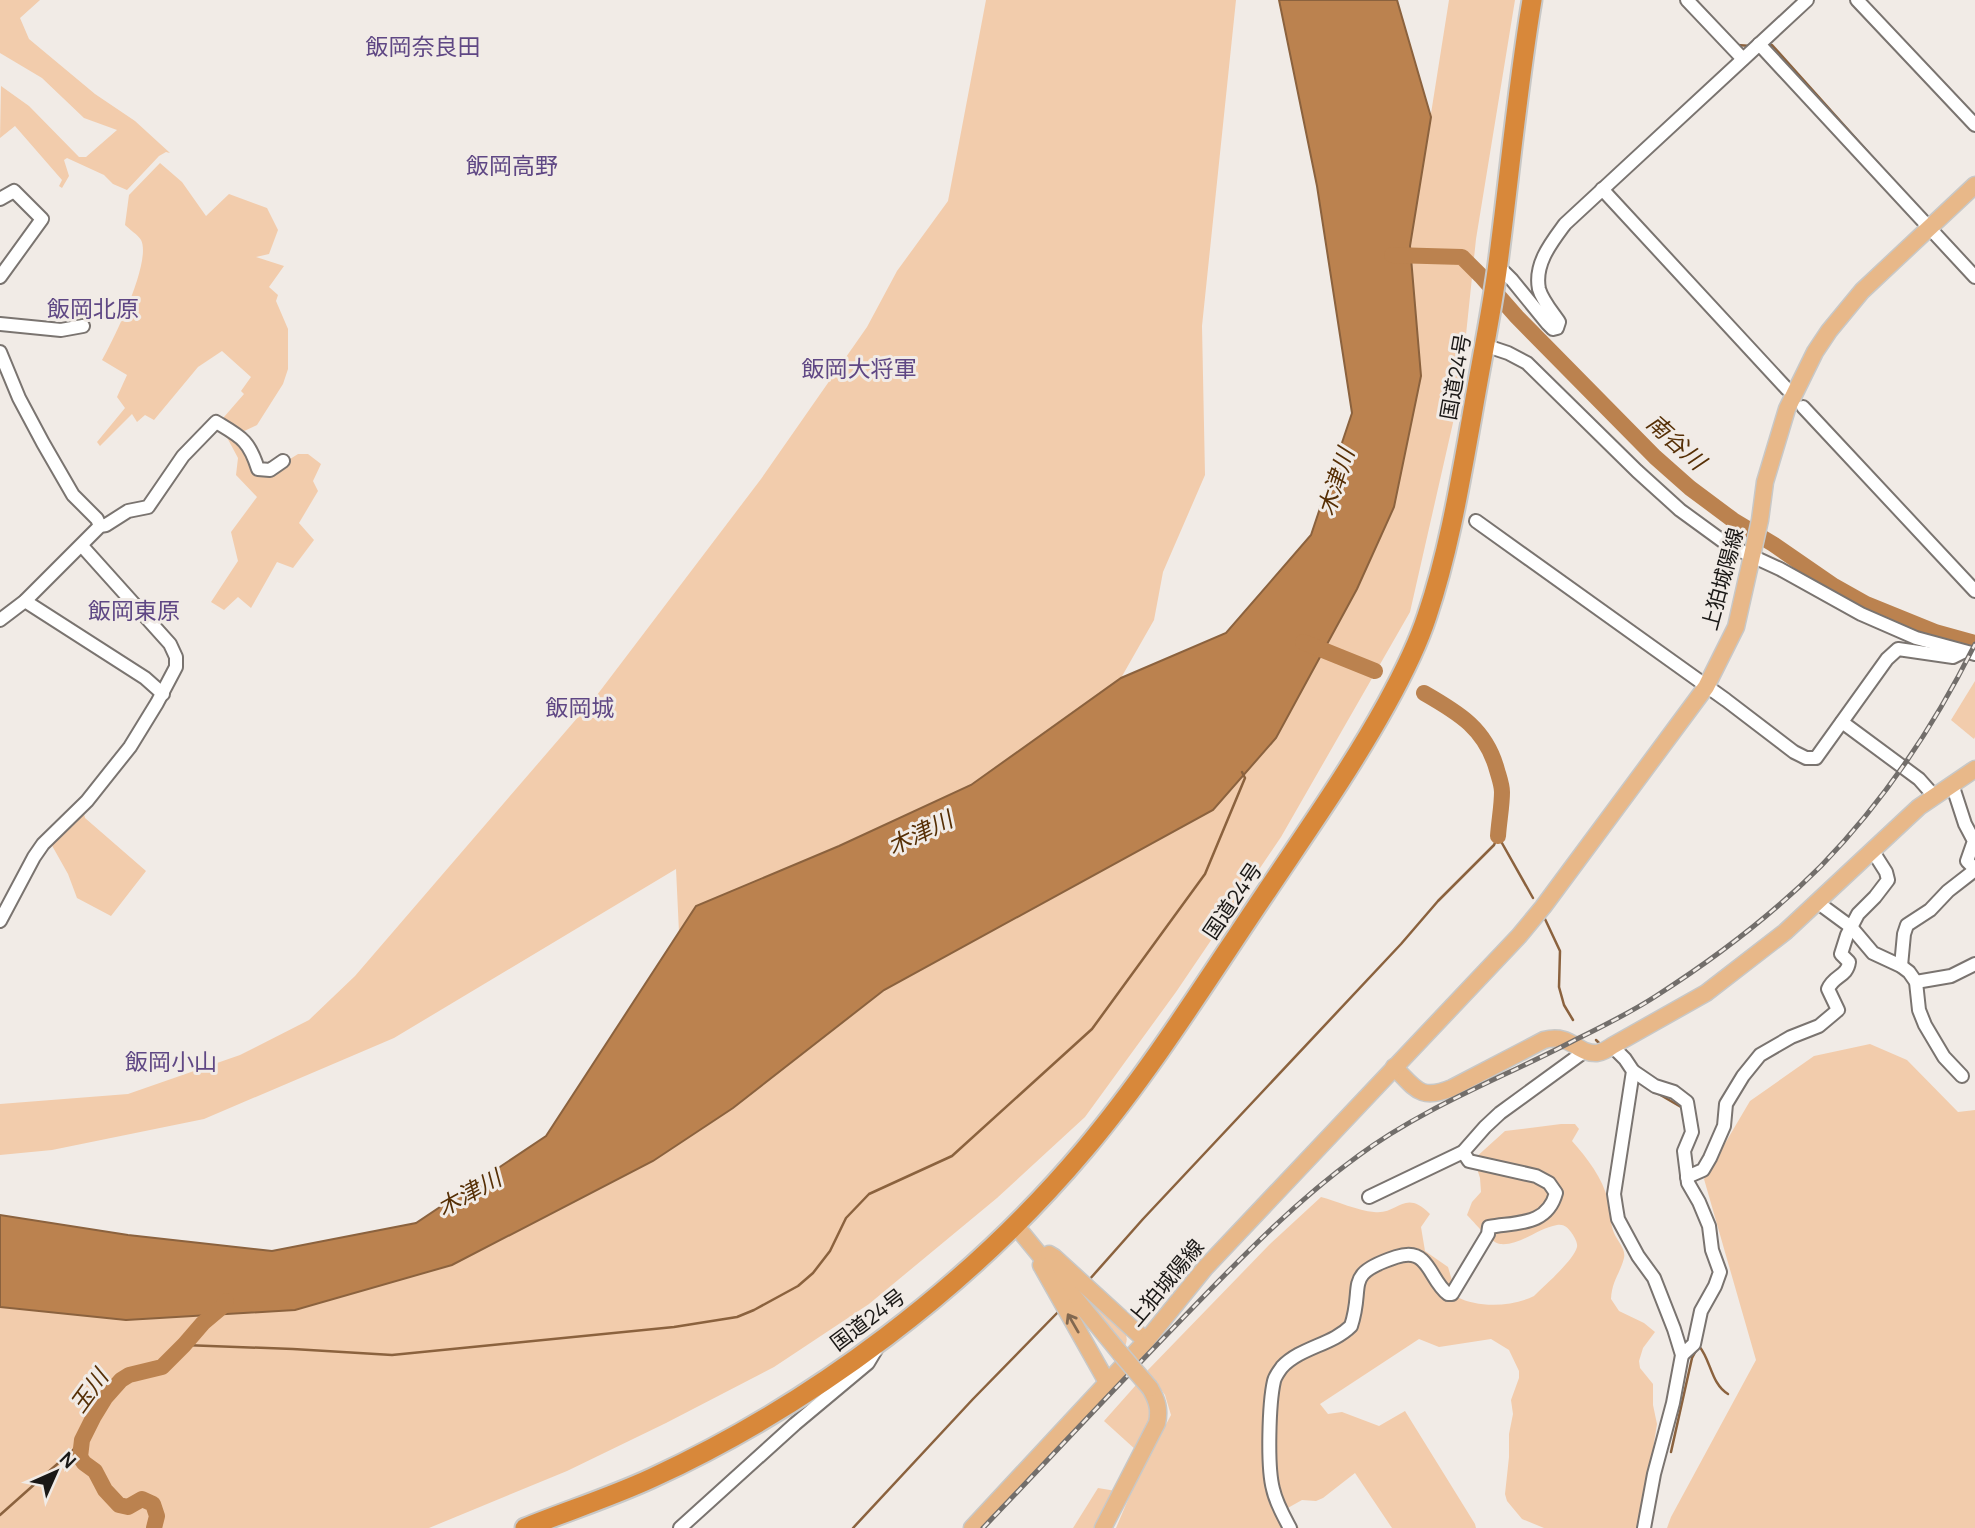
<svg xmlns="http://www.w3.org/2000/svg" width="1975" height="1528" font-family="Manrope,'Noto Sans JP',sans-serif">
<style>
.green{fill:#f2ccac}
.water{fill:#bb824f;stroke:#8b623e;stroke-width:2}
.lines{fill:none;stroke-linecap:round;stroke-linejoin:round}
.stream{stroke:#8b623e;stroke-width:2.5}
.river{stroke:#bb824f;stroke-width:16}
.minor-casing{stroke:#7a7470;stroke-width:16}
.major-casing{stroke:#c8c8c7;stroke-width:19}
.highway-casing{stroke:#c8c8c7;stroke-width:23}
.minor{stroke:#fff;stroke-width:12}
.major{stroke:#e8b889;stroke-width:16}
.highway{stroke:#d8883a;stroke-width:19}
.rail-casing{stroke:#726e6b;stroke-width:5}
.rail{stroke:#f1ebe6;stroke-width:2.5;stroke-dasharray:8;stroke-linecap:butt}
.major-bridge-casing{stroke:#c8c8c7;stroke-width:19;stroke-linecap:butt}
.major-bridge{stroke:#e8b889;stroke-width:16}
.oneway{stroke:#816850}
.labels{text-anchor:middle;stroke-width:6;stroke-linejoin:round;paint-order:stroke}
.street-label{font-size:21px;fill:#1a1816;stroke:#f1ebe6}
.neighbourhood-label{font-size:23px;fill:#5f4784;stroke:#f1ebe6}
.water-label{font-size:23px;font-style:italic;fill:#562f05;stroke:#f1ebe6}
</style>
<rect width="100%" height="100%" fill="#f1ebe6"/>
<g class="green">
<path d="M 0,0 L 40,0 L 20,18 L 29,39 L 95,94 L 135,121 L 170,153 L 166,152 L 159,156 L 127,190 L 113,184 L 104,175 L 67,158 L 64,160 L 69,176 L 62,188 L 59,186 L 62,180 L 15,126 L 0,138 L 1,86 L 29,106 L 79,157 L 86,157 L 117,130 L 84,118 L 42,78 L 0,53 Z"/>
<path d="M 986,0 L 1236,0 L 1202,326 L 1205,475 L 1163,572 L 1154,620 L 1121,678 L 971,785 L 839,846 L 696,906 L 679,932 L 676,869 L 394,1038 L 204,1119 L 52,1150 L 0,1155 L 0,1104 L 128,1094 L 240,1055 L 309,1020 L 355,976 L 597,695 L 761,479 L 867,327 L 897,271 L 948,201 Z"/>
<path d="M 1449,0 L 1515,0 L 1476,239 L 1460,392 L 1410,612 L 1281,837 L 1176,992 L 1085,1117 L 997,1198 L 869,1304 L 774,1367 L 666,1423 L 567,1471 L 429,1528 L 0,1528 L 0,1307 L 126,1320 L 452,1265 L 653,1161 L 733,1108 L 884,990 L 1213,810 L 1276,738 L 1357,589 L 1394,507 L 1421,376 L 1410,246 Z"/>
<path d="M 160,163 L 182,182 L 206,216 L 229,194 L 267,208 L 278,230 L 269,254 L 256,257 L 284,266 L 269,287 L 278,295 L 276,301 L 288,329 L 288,369 L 283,384 L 257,425 L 240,433 L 222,423 L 224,417 L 244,394 L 241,391 L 251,377 L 222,351 L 198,367 L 154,420 L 145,415 L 137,422 L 132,414 L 100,446 L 97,442 L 125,408 L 117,397 L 127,375 L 102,360 C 114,339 152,261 141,240 C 138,235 129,229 125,225 L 129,195 Z"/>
<path d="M 223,430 L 237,438 L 268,473 L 298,454 L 308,454 L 321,464 L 313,481 L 318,491 L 299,523 L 314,540 L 293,568 L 277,562 L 251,608 L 238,597 L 224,610 L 211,602 L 238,561 L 231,532 L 257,497 L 236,475 L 238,458 Z"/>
<path d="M 1975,681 L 1975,737 L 1974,739 L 1951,720 Z"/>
<path d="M 83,809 L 85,818 L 146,871 L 111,916 L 77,898 L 68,874 L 50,842 Z"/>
<path d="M 1870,1044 L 1907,1060 L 1958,1112 L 1975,1110 L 1975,1528 L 1667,1528 L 1671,1517 L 1756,1360 L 1704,1179 L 1750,1101 L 1814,1056 Z"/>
<path d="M 1561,1124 L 1575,1124 L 1579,1129 L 1572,1141 C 1587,1158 1603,1178 1608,1201 C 1611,1211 1610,1224 1614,1233 C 1618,1242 1626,1249 1624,1258 C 1620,1274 1612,1280 1611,1299 L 1619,1311 L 1644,1323 L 1655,1332 L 1643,1348 L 1639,1361 L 1640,1368 L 1653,1384 L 1653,1405 L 1657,1424 L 1643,1513 L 1638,1528 L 1544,1528 L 1522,1519 L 1507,1501 L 1505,1494 L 1509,1457 L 1509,1434 L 1513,1414 L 1511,1400 L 1519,1378 L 1519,1371 L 1509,1350 L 1491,1339 L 1439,1347 L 1419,1339 L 1320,1404 L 1328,1414 L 1342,1412 L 1379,1426 L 1405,1411 L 1475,1524 L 1476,1528 L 1392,1528 L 1355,1473 L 1323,1498 L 1316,1501 L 1302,1500 L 1286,1509 L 1299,1528 L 1116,1528 L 1136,1481 L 1171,1415 L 1165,1395 L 1147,1371 L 1270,1244 L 1321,1197 C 1337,1201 1358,1211 1374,1212 C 1399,1215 1404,1188 1430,1214 L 1421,1227 L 1425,1251 L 1448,1267 L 1457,1297 C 1478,1308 1512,1307 1534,1296 C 1544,1286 1574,1260 1577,1247 C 1578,1242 1573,1235 1571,1232 C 1567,1227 1564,1224 1557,1225 C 1538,1228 1520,1246 1500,1244 C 1491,1243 1474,1222 1467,1215 L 1472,1202 L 1481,1192 L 1480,1178 L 1474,1159 L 1505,1131 Z"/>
<path d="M 1058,1263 L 1122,1326 C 1127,1335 1129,1341 1123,1349 Z"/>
<path d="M 1136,1385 C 1141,1391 1150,1400 1152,1408 C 1155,1420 1142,1440 1136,1450 L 1104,1421 Z"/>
<path d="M 1098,1488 L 1116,1491 L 1096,1528 L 1073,1528 Z"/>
</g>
<path class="water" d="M 1279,0 L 1397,0 L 1431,117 L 1410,246 L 1421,376 L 1394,507 L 1357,589 L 1276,738 L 1213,810 L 884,990 L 733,1108 L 653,1161 L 452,1265 L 295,1310 L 126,1320 L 0,1307 L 0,1215 L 128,1235 L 272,1251 L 416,1223 L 546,1136 L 696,906 L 839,846 L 971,785 L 1121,678 L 1226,633 L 1311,535 L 1352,413 L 1317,186 Z"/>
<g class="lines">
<g class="stream">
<path d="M 1696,0 L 1716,22"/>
<path d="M 1737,45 L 1751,46"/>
<path d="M 1768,46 L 1772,45 L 1903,191"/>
<path d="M 1498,836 L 1533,898"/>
<path d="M 1545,919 L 1560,951 L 1559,987 L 1564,1005 L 1573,1020"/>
<path d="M 1596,1040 L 1599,1043"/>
<path d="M 1657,1093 L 1681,1107"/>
<path d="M 1089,1280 L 1143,1219 L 1401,944 L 1438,901 L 1494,845 L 1498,836"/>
<path d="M 184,1345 L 293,1349 L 392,1355 L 674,1327 L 737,1317 L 754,1310 L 798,1286 L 813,1273 L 830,1251 L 846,1218 L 869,1194 L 952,1156 L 1092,1029 L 1205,874 L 1245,778 L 1242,772"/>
<path d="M 1699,1346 C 1711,1360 1711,1384 1728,1394"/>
<path d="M 1671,1452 L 1692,1358 L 1698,1347"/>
<path d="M 0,1515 L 73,1450 L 82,1440"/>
<path d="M 853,1528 L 973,1399 L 1060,1310"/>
</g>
<g class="river">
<path d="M 1392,255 L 1462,257 L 1481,276 L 1517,317 L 1655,457 L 1690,488 L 1733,520 L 1773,544 L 1834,586 L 1866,604 L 1935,632 L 1975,643"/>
<path d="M 1303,642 L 1375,671"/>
<path d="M 1424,693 C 1459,713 1486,729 1497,770 C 1499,777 1502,785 1502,792 C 1502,806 1499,821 1498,836"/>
<path d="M 154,1528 L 157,1516 L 153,1504 L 142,1499 L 128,1507 L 119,1505 L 105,1490 L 95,1471 L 84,1463 L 80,1457 L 82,1440 L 94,1416 L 105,1398 L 121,1380 L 129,1375 L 162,1367 L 184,1345 L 203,1323 L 222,1307 L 226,1301"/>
</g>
<g class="minor-casing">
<g id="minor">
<path d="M 1687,0 L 1743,59"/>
<path d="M 1857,0 L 1975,125"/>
<path d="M 1759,44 L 1975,277"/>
<path d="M 1602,189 L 1787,389"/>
<path d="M 0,199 L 14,191 L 42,219 L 0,277"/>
<path d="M 1497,265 L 1512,280 L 1547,323 L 1553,329 L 1557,328 L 1559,322 C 1553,313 1542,300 1539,289 C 1534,264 1551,243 1565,224 L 1807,0"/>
<path d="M 0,324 L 61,330 L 83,326"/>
<path d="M 1484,345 L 1508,353 L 1527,363 L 1637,471 L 1680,510 L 1728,545 L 1780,569 L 1861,614 L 1916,638 L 1975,654"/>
<path d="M 0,352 L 19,398 L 43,443 L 73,495 L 97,519 L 100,526"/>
<path d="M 1803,407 L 1975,591"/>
<path d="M 1476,521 L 1726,700 L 1794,752 L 1806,758 L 1816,758 L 1887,659 L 1898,649 L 1953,657 L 1963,652"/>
<path d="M 25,601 L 145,678 L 163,694"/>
<path d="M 0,620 L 25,601 L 100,526 L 106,525 L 128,511 L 148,507 L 183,456 L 216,422 C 241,437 249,440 258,469 L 270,470 L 283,461"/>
<path d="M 1842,722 L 1919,779 L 1934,796"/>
<path d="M 1952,784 L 1965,824 L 1974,841 L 1967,861 L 1975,869"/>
<path d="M 1817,902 L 1851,927 L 1873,953 L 1901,966 L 1909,972 L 1916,982 L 1919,1010 L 1925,1025 L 1944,1057 L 1962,1076"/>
<path d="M 0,921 L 34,857 L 43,844 L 87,801 L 110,772 L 130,747 L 157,703 L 176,667 L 176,657 L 170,644 L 82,546"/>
<path d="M 1901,966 L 1904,934 L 1907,925 L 1930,910 L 1948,891 L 1975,870"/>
<path d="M 1916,982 L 1951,976 L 1975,964"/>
<path d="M 1612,1046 L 1625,1059 L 1633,1071 L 1614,1194 L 1616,1207 L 1618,1219 L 1638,1256 L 1654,1278 L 1674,1329 L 1682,1355 L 1673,1403 L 1654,1474 L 1644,1528"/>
<path d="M 1633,1071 L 1655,1086 L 1674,1092 L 1687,1102 L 1692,1132 L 1684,1151 L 1688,1183 L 1699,1202 L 1709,1226 L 1712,1250 L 1720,1272 L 1715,1286 L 1701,1311 L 1694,1344 L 1682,1355"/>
<path d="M 1687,1177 L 1703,1170 L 1710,1158 L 1724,1126 L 1726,1104 L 1743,1076 L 1760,1055 L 1791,1037 L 1819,1026 L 1838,1010 L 1828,989 C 1834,975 1847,977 1849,962 L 1841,954 L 1847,935 L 1858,914 L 1875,897 L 1888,880 L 1886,872 L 1872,850"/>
<path d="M 1369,1197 L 1463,1152 L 1485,1127 L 1500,1113 L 1585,1051"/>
<path d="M 680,1528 L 795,1424 L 868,1363 L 877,1348"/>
<path d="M 1290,1528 C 1283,1515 1276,1503 1273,1489 C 1267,1467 1269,1403 1274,1381 C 1275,1377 1279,1371 1282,1367 C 1301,1347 1332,1345 1351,1326 C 1365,1284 1342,1275 1396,1257 C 1405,1254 1415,1253 1422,1260 C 1432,1269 1436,1285 1448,1294 L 1452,1294 L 1488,1234 L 1489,1227 C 1517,1222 1547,1226 1556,1193 L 1549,1183 L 1536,1176 L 1469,1161 L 1463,1152"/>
</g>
</g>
<g class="major-casing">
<g id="major">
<path d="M 1394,1067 C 1416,1089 1420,1101 1452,1088 L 1544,1040 C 1572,1033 1576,1054 1597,1053 C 1602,1052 1608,1049 1612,1046 L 1706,993 L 1785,932 L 1919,807 L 1975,769"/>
<path d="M 1016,1226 L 1120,1353"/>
<path d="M 1049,1254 L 1054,1257 L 1146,1341"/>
<path d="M 1041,1265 L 1107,1382"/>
<path d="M 972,1528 L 1146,1341 L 1205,1268 L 1519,936 L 1543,907 L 1706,687 L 1736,627 L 1760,520 L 1765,482 L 1787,409 L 1815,352 L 1829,331 L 1862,291 L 1975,185"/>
<path d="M 1103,1528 L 1157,1423 C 1160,1409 1157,1400 1150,1388"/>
</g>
</g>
<g class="highway-casing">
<path id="highway" d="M 525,1528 C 567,1511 611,1497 652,1478 C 813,1404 971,1285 1085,1149 C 1152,1069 1207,980 1265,894 C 1307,831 1350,770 1386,705 C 1402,676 1417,647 1427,616 C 1449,551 1460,483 1472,416 C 1480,368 1490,320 1497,271 C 1509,181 1517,90 1532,0"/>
</g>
<use href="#minor" class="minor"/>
<use href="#major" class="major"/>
<use href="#highway" class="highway"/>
<g class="rail-casing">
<path id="rail" d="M 983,1528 C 1049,1459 1113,1390 1179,1322 C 1236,1263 1292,1204 1358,1156 C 1424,1107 1500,1079 1573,1041 C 1601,1027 1630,1013 1656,996 C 1714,959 1772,915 1821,866 C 1884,801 1935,725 1975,644"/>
</g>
<use href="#rail" class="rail"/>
<g class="major-bridge-casing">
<path id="major-bridge" d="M 1120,1353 L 1150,1388"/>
</g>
<use href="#major-bridge" class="major-bridge"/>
</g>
<defs><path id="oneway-shaft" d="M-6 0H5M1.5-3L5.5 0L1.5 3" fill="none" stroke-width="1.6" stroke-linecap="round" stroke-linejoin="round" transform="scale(1.75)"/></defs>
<use class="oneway" href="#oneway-shaft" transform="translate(1073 1323) rotate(-120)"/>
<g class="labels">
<g class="street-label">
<text transform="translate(1456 377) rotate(-80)" y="7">国道24号</text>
<text transform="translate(1723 579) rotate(-75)" y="7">上狛城陽線</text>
<text transform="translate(1233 901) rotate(-56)" y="7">国道24号</text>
<text transform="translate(1166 1283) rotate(-50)" y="7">上狛城陽線</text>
<text transform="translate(868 1320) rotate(-37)" y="7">国道24号</text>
</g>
<g class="neighbourhood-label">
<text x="423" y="55">飯岡奈良田</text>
<text x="512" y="174">飯岡高野</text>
<text x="93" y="317">飯岡北原</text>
<text x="859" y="377">飯岡大将軍</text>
<text x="134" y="619">飯岡東原</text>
<text x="580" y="716">飯岡城</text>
<text x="171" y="1070">飯岡小山</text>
</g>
<g class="water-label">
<text transform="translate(1676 442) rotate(42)" y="8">南谷川</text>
<text transform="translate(1336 482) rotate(-72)" y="8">木津川</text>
<text transform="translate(920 833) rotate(-26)" y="8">木津川</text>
<text transform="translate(469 1193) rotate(-29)" y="8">木津川</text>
<text transform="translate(89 1391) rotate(-54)" y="8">玉川</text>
</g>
</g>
<g transform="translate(56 1472) rotate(45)" stroke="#f1ebe6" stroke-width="5" paint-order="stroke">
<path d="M0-5L12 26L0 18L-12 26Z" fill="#1a1816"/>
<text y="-10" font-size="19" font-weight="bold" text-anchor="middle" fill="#1a1816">N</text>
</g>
</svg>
